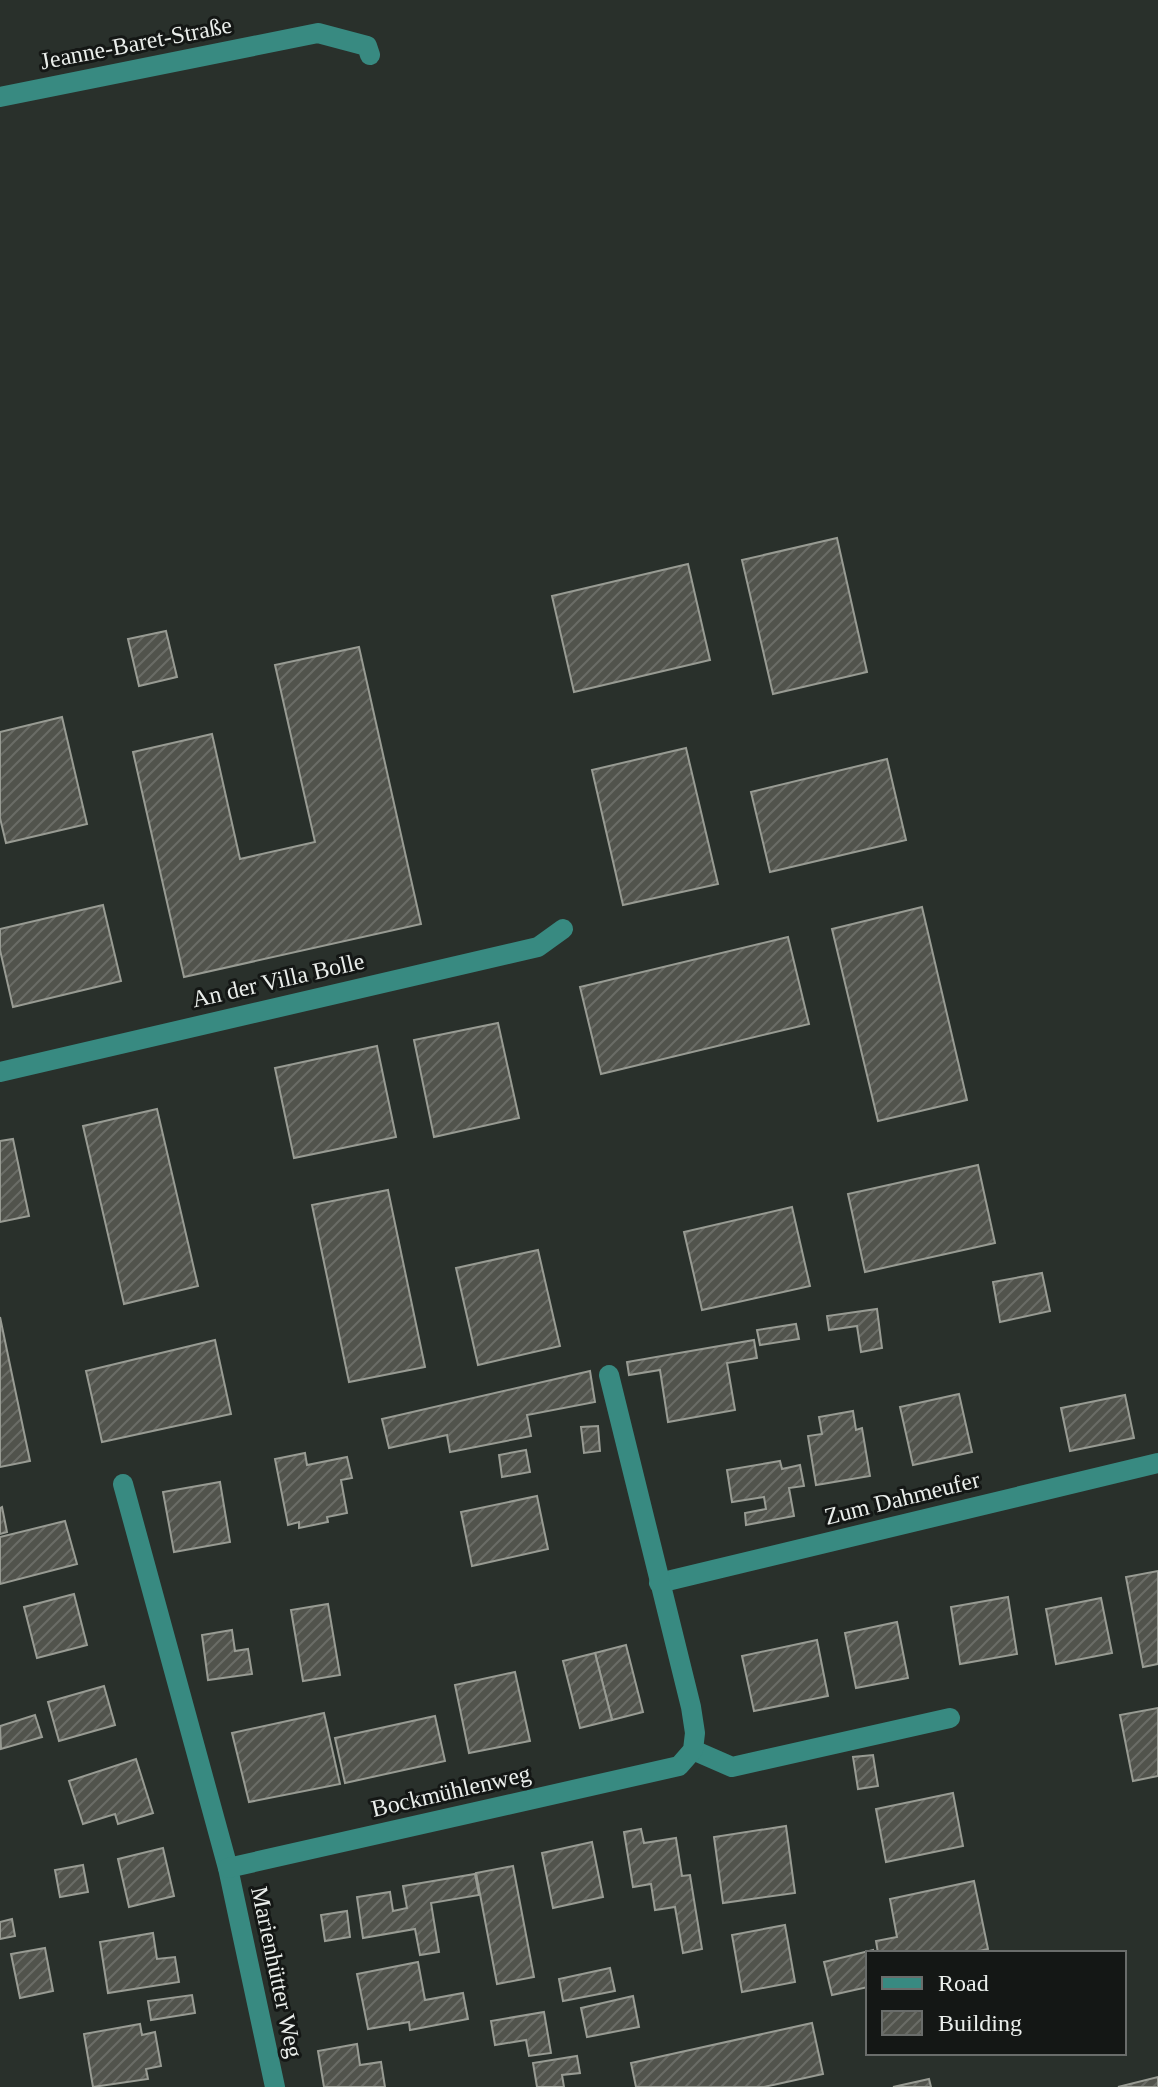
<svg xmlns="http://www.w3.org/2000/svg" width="1158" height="2087" font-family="'Times New Roman',serif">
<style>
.building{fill:url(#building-hatch);stroke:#989b93;stroke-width:2}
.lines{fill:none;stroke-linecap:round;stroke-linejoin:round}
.minor{stroke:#388a81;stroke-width:20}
.labels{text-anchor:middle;stroke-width:6;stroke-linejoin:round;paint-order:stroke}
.street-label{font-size:24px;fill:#eaeeeb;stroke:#141715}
</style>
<defs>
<pattern id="building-hatch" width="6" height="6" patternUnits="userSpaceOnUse" patternTransform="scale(2)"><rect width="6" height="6" fill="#51534c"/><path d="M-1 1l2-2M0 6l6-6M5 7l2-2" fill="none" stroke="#6a6c66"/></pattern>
</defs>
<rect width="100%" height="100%" fill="#29302b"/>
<g class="building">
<path d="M 837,538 L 867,672 L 773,694 L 742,560 Z"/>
<path d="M 688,564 L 710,660 L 574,692 L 552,596 Z"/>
<path d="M 166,631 L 177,677 L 139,686 L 128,639 Z"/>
<path d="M 359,647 L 421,924 L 184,977 L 133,752 L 212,734 L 240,859 L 315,842 L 275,665 Z"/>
<path d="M 62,717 L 87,824 L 6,843 L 0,818 L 0,732 Z"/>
<path d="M 686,748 L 718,884 L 623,905 L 592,770 Z"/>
<path d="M 887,759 L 906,840 L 770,872 L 751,792 Z"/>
<path d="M 103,905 L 121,981 L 13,1007 L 0,950 L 0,929 Z"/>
<path d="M 922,907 L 967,1100 L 878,1121 L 832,929 Z"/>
<path d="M 788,937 L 809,1024 L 601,1074 L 580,987 Z"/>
<path d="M 498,1023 L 519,1118 L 434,1137 L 414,1040 Z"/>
<path d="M 377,1046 L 396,1137 L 294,1158 L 275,1068 Z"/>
<path d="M 157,1109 L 198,1286 L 124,1304 L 83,1126 Z"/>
<path d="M 13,1139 L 29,1216 L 0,1222 L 0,1141 Z"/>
<path d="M 978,1165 L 995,1243 L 865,1272 L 848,1194 Z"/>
<path d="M 388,1190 L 425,1367 L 349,1382 L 312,1205 Z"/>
<path d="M 792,1207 L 810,1286 L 702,1310 L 684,1232 Z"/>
<path d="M 538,1250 L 560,1346 L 478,1365 L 456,1268 Z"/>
<path d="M 1042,1273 L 1050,1311 L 1000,1322 L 993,1282 Z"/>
<path d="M 877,1309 L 882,1348 L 861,1352 L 857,1326 L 829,1330 L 827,1316 Z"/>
<path d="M 0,1317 L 30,1461 L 0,1467 Z"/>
<path d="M 796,1324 L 799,1339 L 760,1345 L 757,1330 Z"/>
<path d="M 215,1340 L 231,1414 L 102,1442 L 86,1371 Z"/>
<path d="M 754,1340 L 757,1358 L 727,1363 L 735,1410 L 668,1422 L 660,1370 L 629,1375 L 627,1362 Z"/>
<path d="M 590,1371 L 595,1402 L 527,1415 L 531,1436 L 450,1452 L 447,1435 L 389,1448 L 382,1419 Z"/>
<path d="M 959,1394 L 972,1452 L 913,1465 L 900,1407 Z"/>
<path d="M 1125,1395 L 1134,1438 L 1070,1451 L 1061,1408 Z"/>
<path d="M 853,1411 L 856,1430 L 862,1428 L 870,1476 L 816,1485 L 808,1436 L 822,1434 L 819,1417 Z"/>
<path d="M 598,1426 L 600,1451 L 584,1453 L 581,1427 Z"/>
<path d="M 526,1450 L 530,1472 L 502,1477 L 499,1455 Z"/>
<path d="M 305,1453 L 307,1465 L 347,1457 L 352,1478 L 341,1480 L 347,1513 L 327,1517 L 328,1522 L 299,1528 L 299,1522 L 288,1525 L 275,1459 Z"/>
<path d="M 780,1461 L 782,1469 L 800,1465 L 804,1486 L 789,1488 L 794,1516 L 746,1525 L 745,1513 L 766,1509 L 764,1497 L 732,1502 L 727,1470 Z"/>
<path d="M 220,1482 L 230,1542 L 174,1552 L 163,1492 Z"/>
<path d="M 537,1496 L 548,1549 L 472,1566 L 461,1512 Z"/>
<path d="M 2,1507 L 7,1532 L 0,1534 L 0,1508 Z"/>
<path d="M 65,1521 L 77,1564 L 0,1584 L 0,1537 Z"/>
<path d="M 1158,1571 L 1158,1664 L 1143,1667 L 1126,1577 Z"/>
<path d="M 74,1594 L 87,1645 L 37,1658 L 24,1607 Z"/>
<path d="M 1008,1597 L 1017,1654 L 960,1664 L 951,1607 Z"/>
<path d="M 1101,1598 L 1112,1653 L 1056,1664 L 1046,1609 Z"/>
<path d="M 328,1604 L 340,1675 L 303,1681 L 291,1610 Z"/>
<path d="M 897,1622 L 908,1678 L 856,1688 L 845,1633 Z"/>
<path d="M 232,1630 L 235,1651 L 248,1649 L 252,1674 L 208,1680 L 202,1635 Z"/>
<path d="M 817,1640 L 828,1696 L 754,1711 L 742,1656 Z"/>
<path d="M 626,1645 L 643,1712 L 612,1720 L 595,1653 Z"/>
<path d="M 595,1653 L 612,1720 L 580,1728 L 563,1661 Z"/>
<path d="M 515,1672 L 530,1741 L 469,1753 L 455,1685 Z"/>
<path d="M 104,1686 L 115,1725 L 59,1741 L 48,1702 Z"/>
<path d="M 1158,1708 L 1158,1776 L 1133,1781 L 1120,1715 Z"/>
<path d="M 324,1713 L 340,1784 L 249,1802 L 232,1733 Z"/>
<path d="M 35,1715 L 42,1737 L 1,1749 L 0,1726 Z"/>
<path d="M 435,1716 L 445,1761 L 345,1783 L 335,1738 Z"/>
<path d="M 873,1755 L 878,1786 L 858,1789 L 853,1757 Z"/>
<path d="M 136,1759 L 153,1813 L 118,1824 L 115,1814 L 83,1824 L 69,1781 Z"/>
<path d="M 953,1793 L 963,1846 L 886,1862 L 876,1809 Z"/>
<path d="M 786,1826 L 795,1893 L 723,1903 L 714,1837 Z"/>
<path d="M 641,1829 L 644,1843 L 676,1838 L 682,1876 L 690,1875 L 702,1949 L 683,1953 L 675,1907 L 655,1910 L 651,1884 L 633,1887 L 624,1832 Z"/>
<path d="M 592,1842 L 603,1897 L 553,1908 L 542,1853 Z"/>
<path d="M 163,1848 L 174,1896 L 129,1907 L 118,1859 Z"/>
<path d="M 83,1865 L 88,1892 L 60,1897 L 55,1870 Z"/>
<path d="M 513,1866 L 534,1977 L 497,1984 L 476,1873 Z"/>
<path d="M 475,1874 L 479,1895 L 431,1903 L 439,1952 L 420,1955 L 415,1929 L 363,1938 L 357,1897 L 390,1892 L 393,1911 L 407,1908 L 403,1886 Z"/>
<path d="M 974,1881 L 988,1949 L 970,1953 L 878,1953 L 876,1941 L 897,1937 L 890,1899 Z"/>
<path d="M 347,1911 L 350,1937 L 325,1941 L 321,1915 Z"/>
<path d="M 12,1919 L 15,1936 L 0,1939 L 0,1922 Z"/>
<path d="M 785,1925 L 795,1982 L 742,1992 L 732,1935 Z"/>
<path d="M 153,1933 L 157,1959 L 175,1957 L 179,1982 L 108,1993 L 100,1942 Z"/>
<path d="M 45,1948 L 53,1991 L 20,1998 L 11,1954 Z"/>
<path d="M 873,1950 L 873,1953 L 868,1953 L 868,1987 L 832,1995 L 824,1962 Z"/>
<path d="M 418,1962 L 425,2000 L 463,1993 L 468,2019 L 410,2030 L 409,2022 L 368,2029 L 357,1974 Z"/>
<path d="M 610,1968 L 615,1991 L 563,2001 L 559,1979 Z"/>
<path d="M 192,1995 L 195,2013 L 151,2020 L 148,2001 Z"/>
<path d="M 633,1996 L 639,2027 L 587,2037 L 581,2008 Z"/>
<path d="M 544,2012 L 551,2053 L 529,2056 L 526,2040 L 495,2045 L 491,2021 Z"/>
<path d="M 812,2023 L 823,2074 L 764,2087 L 636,2087 L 631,2063 Z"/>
<path d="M 140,2024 L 142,2035 L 155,2032 L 161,2066 L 146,2069 L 148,2079 L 93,2087 L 84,2034 Z"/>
<path d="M 357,2044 L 360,2065 L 381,2062 L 385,2087 L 324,2087 L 318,2051 Z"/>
<path d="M 577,2056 L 580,2073 L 562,2075 L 564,2087 L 537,2087 L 533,2063 Z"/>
<path d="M 1158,2077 L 1158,2087 L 1118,2087 Z"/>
<path d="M 929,2079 L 931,2087 L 893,2087 Z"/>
</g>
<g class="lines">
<g class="minor">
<path d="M 0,97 L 318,33 L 367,46 L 370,55"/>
<path d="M 0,1072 L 538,947 L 563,929"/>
<path d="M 123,1484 L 228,1868 L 275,2087"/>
<path d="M 659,1583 L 1158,1463"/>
<path d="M 693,1750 L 732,1767 L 950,1718"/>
<path d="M 228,1868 L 679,1766 L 693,1750 L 695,1733 L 691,1707 L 609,1375"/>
</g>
</g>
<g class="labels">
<g class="street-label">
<text transform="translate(136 43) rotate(-11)" y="8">Jeanne-Baret-Straße</text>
<text transform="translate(278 980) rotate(-13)" y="8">An der Villa Bolle</text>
<text transform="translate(902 1498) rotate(-14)" y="8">Zum Dahmeufer</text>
<text transform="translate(451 1791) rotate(-13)" y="8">Bockmühlenweg</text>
<text transform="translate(277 1972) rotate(78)" y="8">Marienhütter Weg</text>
</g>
</g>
<rect x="866" y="1951" width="260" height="104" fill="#141715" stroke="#6a6d6b" stroke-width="2"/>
<rect x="882" y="1977" width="40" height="12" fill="#388a81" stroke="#6a6d6b" stroke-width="2"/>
<text x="938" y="1991" font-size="24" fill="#eaeeeb">Road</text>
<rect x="882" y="2011" width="40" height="24" fill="url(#building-hatch)" stroke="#6a6d6b" stroke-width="2"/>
<text x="938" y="2031" font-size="24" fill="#eaeeeb">Building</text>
</svg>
